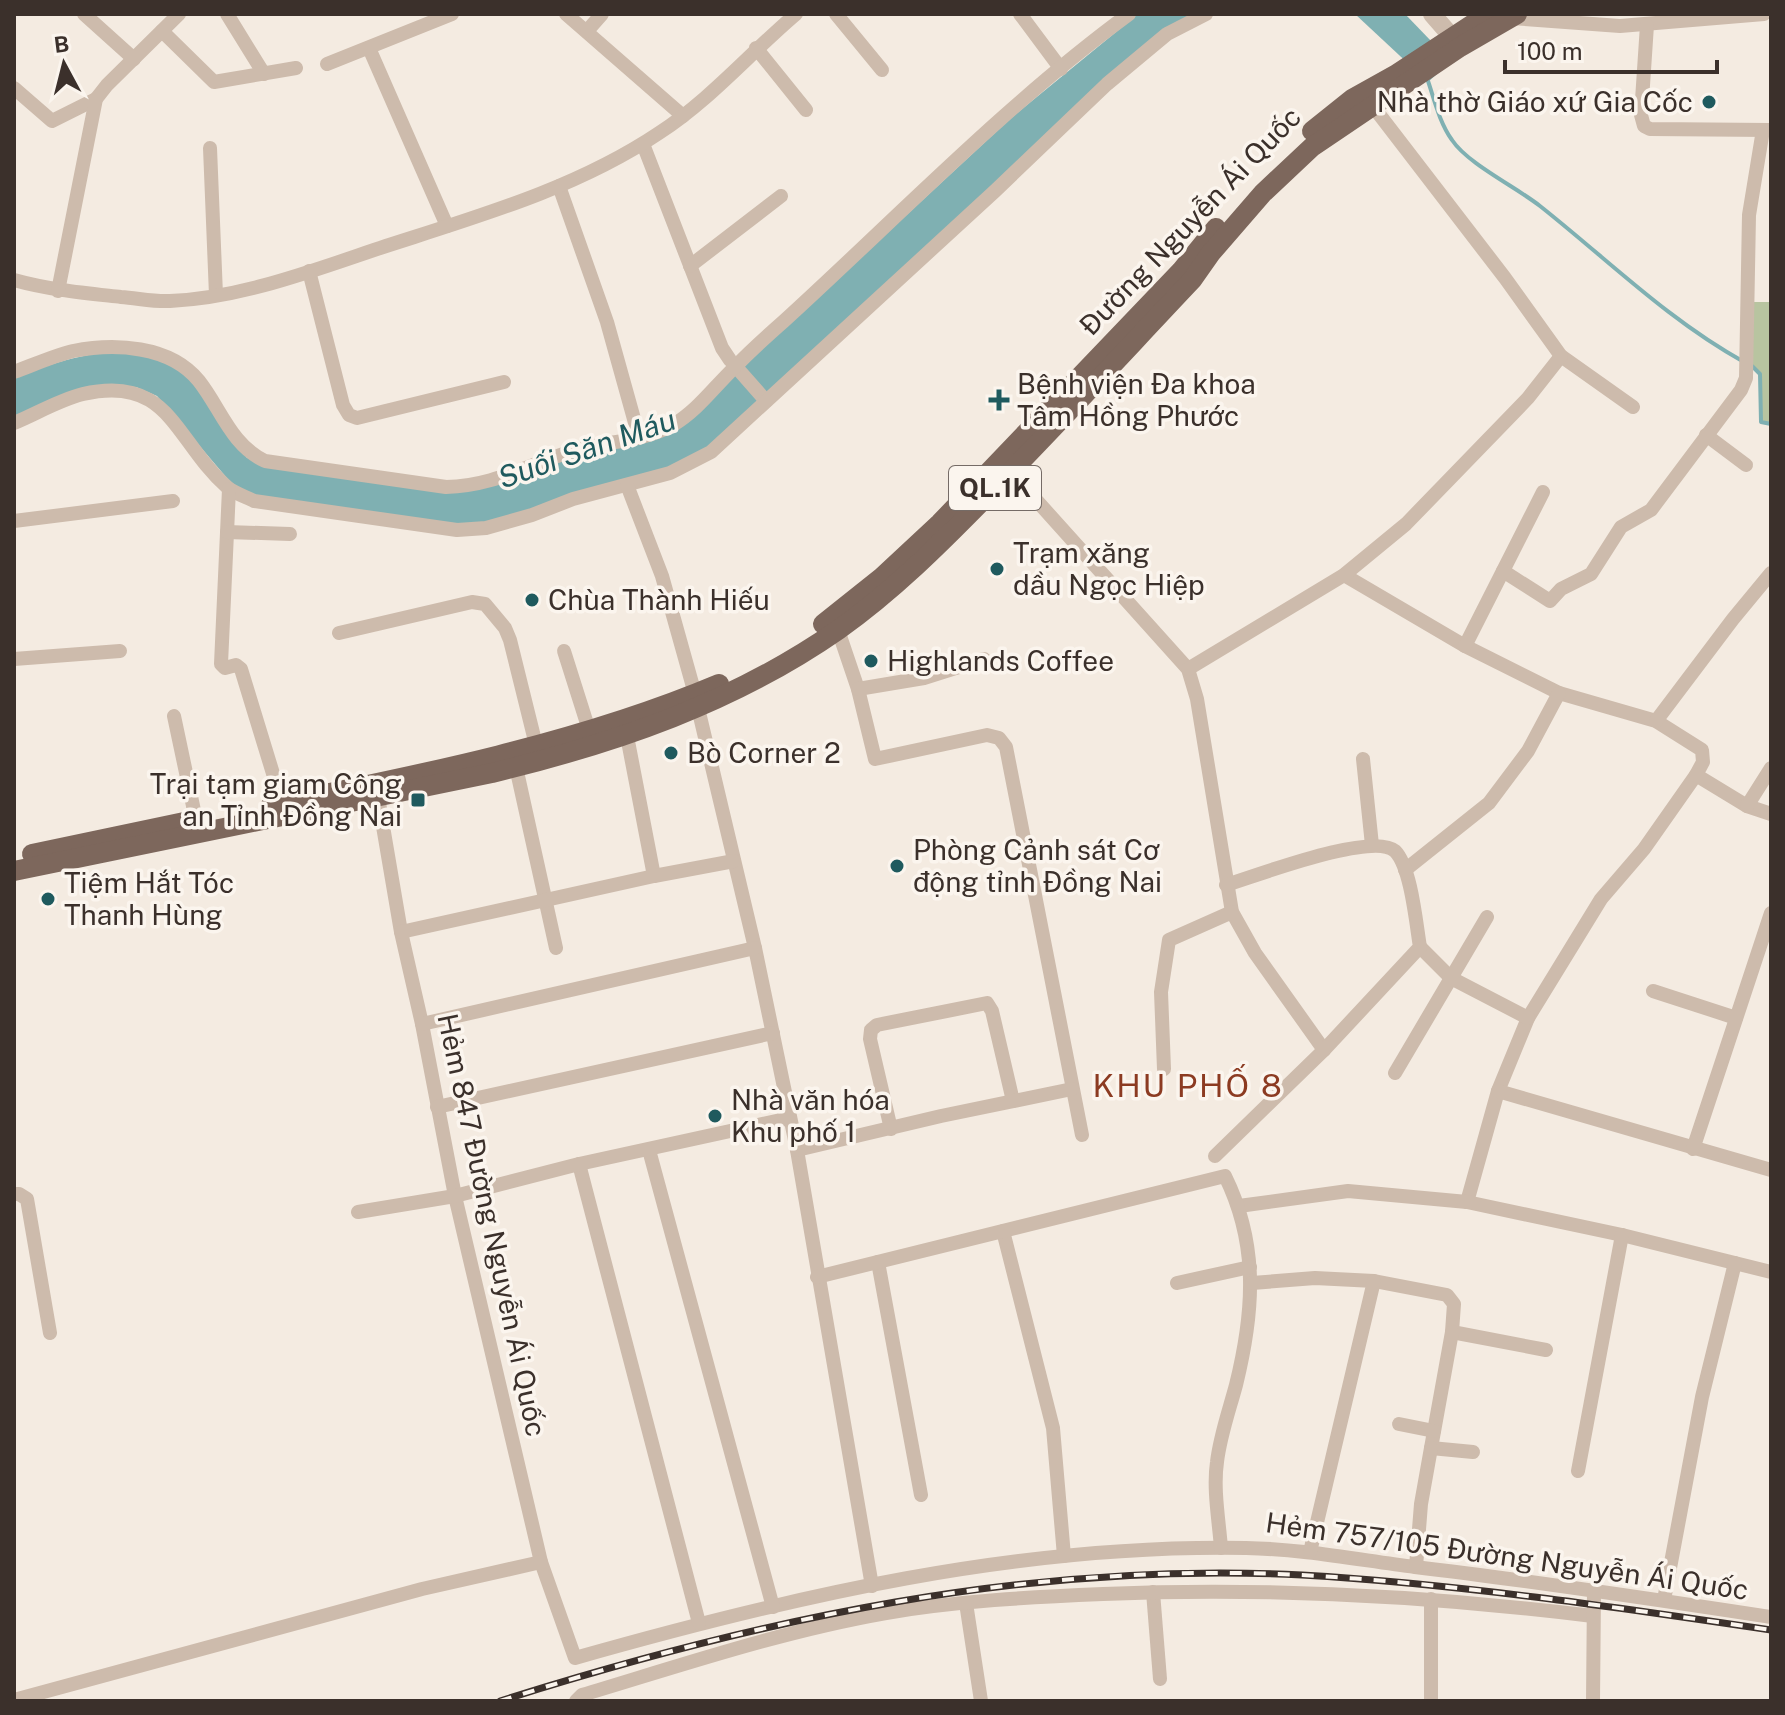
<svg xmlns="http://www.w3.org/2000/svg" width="1785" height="1715" font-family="'Public Sans',sans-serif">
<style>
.green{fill:#b8c4a0}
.water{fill:#7fb0b2}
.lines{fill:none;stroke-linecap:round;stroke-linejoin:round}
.stream{stroke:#7fb0b2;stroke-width:4}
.minor{stroke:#cdbbac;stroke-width:14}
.tertiary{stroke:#cdbbac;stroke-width:18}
.primary{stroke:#7d675c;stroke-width:20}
.rail-casing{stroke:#3b302b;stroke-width:7}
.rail{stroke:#fbf5ee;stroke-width:4;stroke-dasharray:12;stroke-linecap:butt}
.poi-dot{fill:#1f5a5e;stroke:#fbf5ee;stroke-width:3}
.labels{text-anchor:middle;stroke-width:7;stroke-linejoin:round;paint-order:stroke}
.shield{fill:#fbf5ee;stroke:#756b66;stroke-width:2}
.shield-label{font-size:26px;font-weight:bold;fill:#3b302b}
.poi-label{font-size:28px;fill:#3b302b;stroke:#fbf5ee;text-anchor:start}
.street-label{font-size:28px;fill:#3b302b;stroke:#fbf5ee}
.water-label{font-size:30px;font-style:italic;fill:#1f5a5e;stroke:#fbf5ee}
.quarter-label{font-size:32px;letter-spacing:2px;fill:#8c3b22;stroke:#fbf5ee}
</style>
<rect width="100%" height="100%" fill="#f4ebe1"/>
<path class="green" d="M 1754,302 L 1771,302 L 1771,424 L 1761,422 L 1760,374 L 1751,366 Z"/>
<g class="water">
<path d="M 1138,14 L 1196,14 L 1059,124 L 708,448 L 668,468 L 486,523 L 457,525 L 257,496 L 232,484 L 157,396 L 136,387 L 14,418 L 14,377 C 70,357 145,330 193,382 C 214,404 230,433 247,458 L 449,492 L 572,457 L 641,442 L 735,374 L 1010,119 Z"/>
<path d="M 1355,14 L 1405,14 L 1432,42 L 1448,64 L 1428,82 Z"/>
</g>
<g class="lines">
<g class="stream">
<path d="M 1427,78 C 1434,98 1439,122 1452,140 C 1468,164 1516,187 1540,206 C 1607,259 1668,320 1744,362"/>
<path d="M 1752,366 L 1760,374 L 1761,422 L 1771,424"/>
</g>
<g class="minor">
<path d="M 84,14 L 134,59"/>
<path d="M 227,14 L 264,74"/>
<path d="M 566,14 L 683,116"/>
<path d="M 836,14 L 882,70"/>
<path d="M 1020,14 L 1061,69"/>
<path d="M 1511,18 L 1620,26 L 1764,14"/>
<path d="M 1647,25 L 1641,115 L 1644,126 L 1650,129 L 1769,130"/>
<path d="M 162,31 L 214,82 L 296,68"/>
<path d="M 587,31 L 602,14"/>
<path d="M 369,48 L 447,226"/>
<path d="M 756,48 L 806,110"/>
<path d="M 327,64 L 452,14"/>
<path d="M 14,88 L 52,121 L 96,99"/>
<path d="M 1372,105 L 1505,278 L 1561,356 L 1633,407"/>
<path d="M 643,144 L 722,348 L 730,360 L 766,401"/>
<path d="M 210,148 L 216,295"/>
<path d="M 559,186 L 607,322 L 639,437"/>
<path d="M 690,266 L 781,196"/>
<path d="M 309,271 L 343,405 L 349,415 L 357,418 L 504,382"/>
<path d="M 14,280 C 50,290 85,293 121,297 C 137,298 154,302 170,301 C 243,298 317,269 386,246 C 479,216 577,188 659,133 C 710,100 750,53 796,14"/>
<path d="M 58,291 L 96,99 L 107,85 L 179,14"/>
<path d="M 14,372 C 33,365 53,356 73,351 C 114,343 170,345 199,381 C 221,409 231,445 265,461 L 446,487 C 495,486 528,464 573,451 C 605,441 643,442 673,425 C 698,410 714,387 735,367 C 750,351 767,336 784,321 C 897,218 1005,105 1129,14"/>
<path d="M 14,423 C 36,414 59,400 83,394 C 170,374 174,440 227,487 C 234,493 246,497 254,501 L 457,530 L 486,528 L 532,515 L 573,499 L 670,473 L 711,452 L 995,191 L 1107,84 L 1167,34 L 1206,14"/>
<path d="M 1706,435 L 1746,465"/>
<path d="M 1011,472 L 1188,669 L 1197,699 L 1232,912 L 1255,953 L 1324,1050"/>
<path d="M 627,485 L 662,576 L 695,694"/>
<path d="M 229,489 L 221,664 L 225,668 L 236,665 L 241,669 L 282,803"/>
<path d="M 14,521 L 173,501"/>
<path d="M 227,532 L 290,534"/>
<path d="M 1503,571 L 1550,601 L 1561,589 L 1591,574 L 1621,527 L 1651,510 L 1741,390 L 1746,378 L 1749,215 L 1763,130"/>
<path d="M 1344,575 L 1465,646 L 1559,693 L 1656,721 L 1702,750 L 1703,762 L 1696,775 L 1644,849 L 1601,899 L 1528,1018 L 1498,1091 L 1467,1202"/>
<path d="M 838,630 L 858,689 L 875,759 L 987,735 L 999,738 L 1006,747 L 1082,1135"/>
<path d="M 339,633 L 472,602 L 485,604 L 505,628 L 510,640 L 536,745"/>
<path d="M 1465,646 L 1543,492"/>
<path d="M 564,651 L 589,730"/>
<path d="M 14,659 L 120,651"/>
<path d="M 1188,669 L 1344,575 L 1406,524 L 1528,398 L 1561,356"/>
<path d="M 858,689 L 924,678 L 984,659"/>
<path d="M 698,708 L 755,948 L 797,1150 L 872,1586"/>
<path d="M 174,716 L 196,820"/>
<path d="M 1656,721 L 1733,619 L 1771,573"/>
<path d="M 627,736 L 654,876"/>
<path d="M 1363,759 L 1372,845"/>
<path d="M 516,767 L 556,948"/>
<path d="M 1696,775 L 1747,806 L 1771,814"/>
<path d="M 378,797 L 401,932 L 422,1024 L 455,1196 L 541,1562 L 575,1658 C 793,1596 1018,1544 1246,1548 C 1303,1549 1359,1560 1415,1567 C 1534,1581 1652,1599 1771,1617"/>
<path d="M 1747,806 L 1771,768"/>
<path d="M 1405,870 L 1489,803 L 1528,751 L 1559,693"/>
<path d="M 401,932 L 654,876 L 734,861"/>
<path d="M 1420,947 L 1451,978 L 1528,1018"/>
<path d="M 1653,991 L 1736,1018"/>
<path d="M 422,1024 L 755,948"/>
<path d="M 1164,1069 L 1161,992 L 1169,940 L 1232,912"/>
<path d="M 1395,1073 L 1487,917"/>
<path d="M 1498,1091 L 1771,1170"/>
<path d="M 437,1107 L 773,1033"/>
<path d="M 891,1129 L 870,1039 L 871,1030 L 877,1025 L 987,1003 L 992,1011 L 1013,1101"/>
<path d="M 1693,1149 L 1771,913"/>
<path d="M 649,1150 L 773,1607"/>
<path d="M 797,1150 L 941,1116 L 1072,1089"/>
<path d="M 1215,1156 L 1324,1050 L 1420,947 C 1416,923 1411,867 1395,851 C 1373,831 1256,876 1226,885"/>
<path d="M 579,1164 L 699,1623"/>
<path d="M 14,1194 L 19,1194 L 27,1199 L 50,1333"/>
<path d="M 1239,1206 L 1348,1191 L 1467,1202 L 1622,1235 L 1771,1272"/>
<path d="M 358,1212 L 455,1196 L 579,1164 L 790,1118"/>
<path d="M 1003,1231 L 1053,1428 L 1064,1556"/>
<path d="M 878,1262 L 921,1495"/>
<path d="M 817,1277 L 1225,1176 C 1259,1245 1254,1312 1236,1385 C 1229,1411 1220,1436 1217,1462 C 1213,1489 1219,1521 1221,1548"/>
<path d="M 1177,1283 L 1250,1267"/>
<path d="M 1252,1283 L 1315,1278 L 1374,1281 L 1447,1295 L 1454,1304 L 1452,1332 L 1546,1350"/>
<path d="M 1452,1332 L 1431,1448 L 1473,1452"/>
<path d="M 1399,1424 L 1434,1431"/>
<path d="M 1578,1471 L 1622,1235"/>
<path d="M 1310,1552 L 1374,1281"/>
<path d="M 1416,1567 L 1421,1504 L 1431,1448"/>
<path d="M 1153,1592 L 1160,1679"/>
<path d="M 1431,1599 L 1431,1701"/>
<path d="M 1664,1600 L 1702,1397 L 1735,1263"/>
<path d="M 966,1603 L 981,1701"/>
<path d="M 14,1700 L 422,1589 L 541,1562"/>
<path d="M 576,1701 L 582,1695 C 682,1665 783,1631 886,1613 C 957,1601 1031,1597 1103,1594 C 1267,1587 1430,1596 1593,1616"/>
<path d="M 1593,1701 L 1594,1590"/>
</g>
<path class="tertiary" d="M 1432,14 L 1452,37"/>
<g class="primary">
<path d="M 1312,131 L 1352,99 L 1395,75 L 1488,14"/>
<path d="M 823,624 L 882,577 L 940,523 L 1181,271 L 1216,228"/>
<path d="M 271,805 C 420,775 579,743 719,684"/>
<path d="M 32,854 L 189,821"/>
<path d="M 14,871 L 492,773 C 616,743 733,703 838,630 C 893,591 940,544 987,496 C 1057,425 1124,352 1192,280 L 1211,253 L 1263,193 L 1312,147 L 1460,47 L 1517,14"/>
</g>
<g class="rail-casing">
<path id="rail" d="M 500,1701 C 759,1619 1028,1561 1302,1575 C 1459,1584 1615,1607 1771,1630"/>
</g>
<use href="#rail" class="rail"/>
</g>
<g class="poi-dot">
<circle cx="1709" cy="102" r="8"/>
<path d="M995 388h8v8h8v8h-8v8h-8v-8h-8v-8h8z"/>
<circle cx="997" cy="569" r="8"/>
<circle cx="532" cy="600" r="8"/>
<circle cx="871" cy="661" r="8"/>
<circle cx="671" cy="753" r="8"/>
<rect x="410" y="792" width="16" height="16" rx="4"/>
<circle cx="897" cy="866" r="8"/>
<circle cx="48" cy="899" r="8"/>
<circle cx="715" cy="1116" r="8"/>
</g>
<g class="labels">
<rect class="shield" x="949" y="466" width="92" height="44" rx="6"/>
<g class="shield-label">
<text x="995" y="497">QL.1K</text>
</g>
<g class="poi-label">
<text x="1693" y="112" text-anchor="end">Nhà thờ Giáo xứ Gia Cốc</text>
<text x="1017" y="394">Bệnh viện Đa khoa<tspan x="1017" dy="32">Tâm Hồng Phước</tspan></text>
<text x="1013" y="563">Trạm xăng<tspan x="1013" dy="32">dầu Ngọc Hiệp</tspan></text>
<text x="548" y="610">Chùa Thành Hiếu</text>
<text x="887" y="671">Highlands Coffee</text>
<text x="687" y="763">Bò Corner 2</text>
<text x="402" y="794" text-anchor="end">Trại tạm giam Công<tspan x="402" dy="32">an Tỉnh Đồng Nai</tspan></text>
<text x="913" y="860">Phòng Cảnh sát Cơ<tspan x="913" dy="32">động tỉnh Đồng Nai</tspan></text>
<text x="64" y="893">Tiệm Hắt Tóc<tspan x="64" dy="32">Thanh Hùng</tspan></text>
<text x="731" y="1110">Nhà văn hóa<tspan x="731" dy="32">Khu phố 1</tspan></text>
</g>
<g class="street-label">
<text transform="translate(1190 221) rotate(-46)" y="10">Đường Nguyễn Ái Quốc</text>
<text transform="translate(492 1225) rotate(78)" y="10">Hẻm 847 Đường Nguyễn Ái Quốc</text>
<text transform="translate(1507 1556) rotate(8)" y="10">Hẻm 757/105 Đường Nguyễn Ái Quốc</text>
</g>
<g class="water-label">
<text transform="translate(587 449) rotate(-19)" y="10">Suối Săn Máu</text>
</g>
<g class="quarter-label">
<text x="1188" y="1097">KHU PHỐ 8</text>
</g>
</g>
<rect width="1785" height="1715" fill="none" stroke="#3b302b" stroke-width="32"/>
<g transform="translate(64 64) rotate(353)" stroke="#fbf5ee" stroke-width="6" paint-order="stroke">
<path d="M0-6L14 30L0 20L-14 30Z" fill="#3b302b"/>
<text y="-12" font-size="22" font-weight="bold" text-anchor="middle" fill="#3b302b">B</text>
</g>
<path d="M1505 60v12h212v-12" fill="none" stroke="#3b302b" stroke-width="4"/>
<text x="1517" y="60" font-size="24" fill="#3b302b" stroke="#fbf5ee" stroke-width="6" paint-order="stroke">100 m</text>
</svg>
